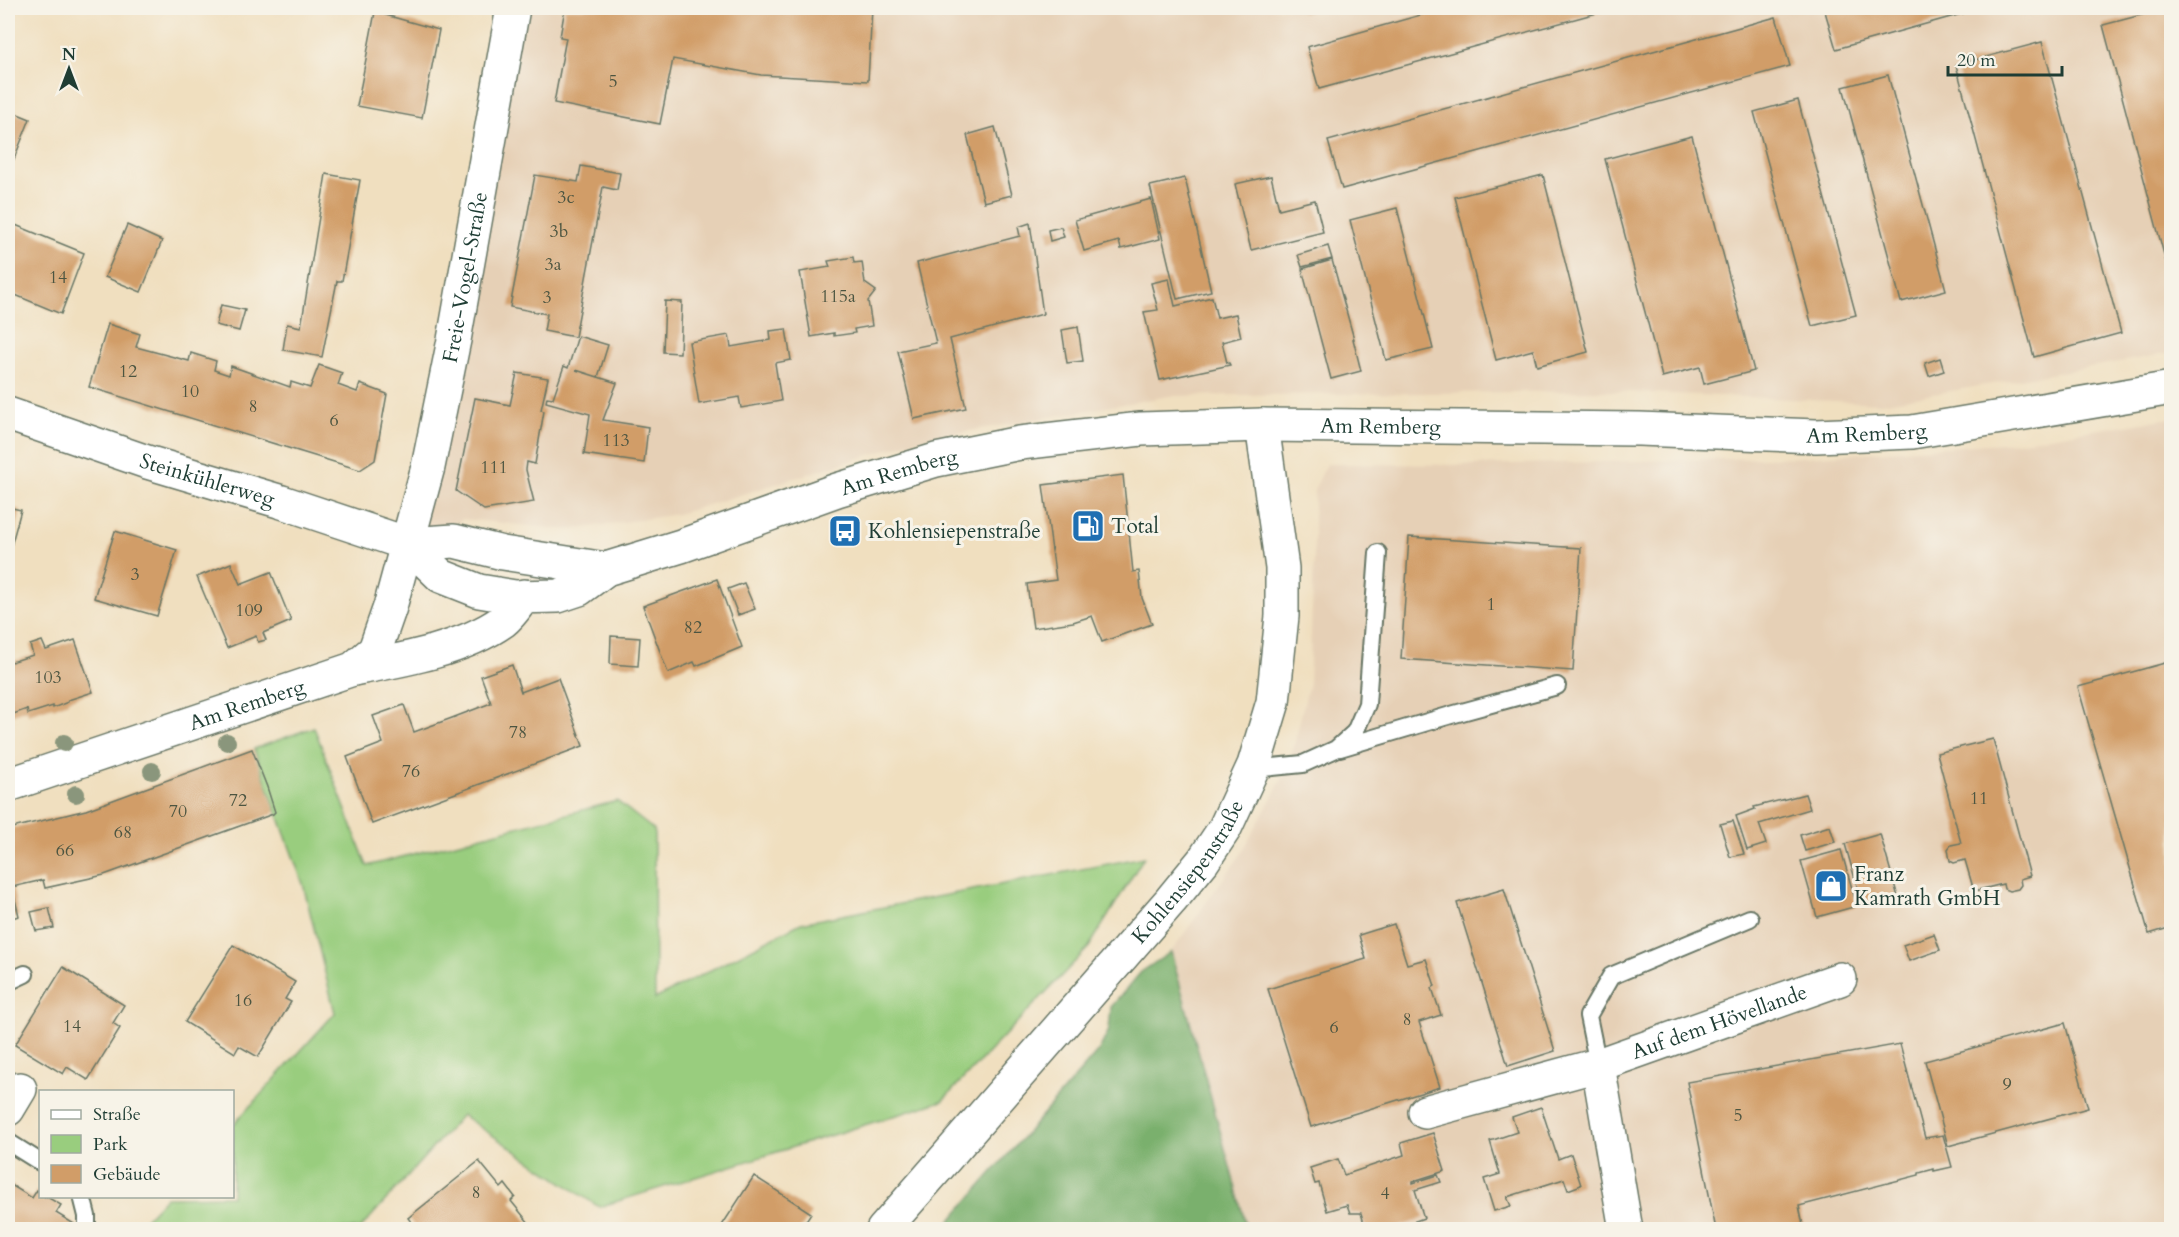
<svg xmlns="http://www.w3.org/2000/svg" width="2179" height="1237" font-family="Cardo,serif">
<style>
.built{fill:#e6d0b6}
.green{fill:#99cd7e;stroke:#5c8559;stroke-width:1.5}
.forest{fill:#7ab06d;stroke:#4c7650;stroke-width:1.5}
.building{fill:#d19d68}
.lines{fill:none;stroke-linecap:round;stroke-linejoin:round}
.lane-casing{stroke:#687665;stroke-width:20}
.street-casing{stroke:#687665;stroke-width:36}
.secondary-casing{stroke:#687665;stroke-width:36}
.lane{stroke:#fff;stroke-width:16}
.street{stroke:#fff;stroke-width:33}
.secondary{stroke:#fff;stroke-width:33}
.tree{fill:#8a967b}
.labels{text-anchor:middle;stroke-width:6;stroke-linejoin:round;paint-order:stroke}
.number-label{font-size:18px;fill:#4c5541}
.street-label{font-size:21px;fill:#1f3d34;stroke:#f7f3e8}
.poi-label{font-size:21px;fill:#1f3d34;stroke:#f7f3e8;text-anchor:start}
</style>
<rect width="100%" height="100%" fill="#f7f3e8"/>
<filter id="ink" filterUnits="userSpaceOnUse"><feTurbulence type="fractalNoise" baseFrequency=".0167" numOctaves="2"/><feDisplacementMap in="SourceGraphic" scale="12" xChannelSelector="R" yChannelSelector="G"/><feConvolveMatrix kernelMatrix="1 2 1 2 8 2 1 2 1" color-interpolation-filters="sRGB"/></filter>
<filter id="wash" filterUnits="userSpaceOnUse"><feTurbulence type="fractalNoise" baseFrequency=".008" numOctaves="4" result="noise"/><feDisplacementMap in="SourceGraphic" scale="24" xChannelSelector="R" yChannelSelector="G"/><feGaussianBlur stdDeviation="1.35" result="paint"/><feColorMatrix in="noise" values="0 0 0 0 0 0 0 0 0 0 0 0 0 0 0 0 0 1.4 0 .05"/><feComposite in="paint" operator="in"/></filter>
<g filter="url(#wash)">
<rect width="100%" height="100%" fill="#f0dfbf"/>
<g class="built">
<path d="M 513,8 L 2171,8 L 2171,353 L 1881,403 L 1605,391 L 1169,396 L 918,440 L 678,514 L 570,530 L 463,519 L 408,544 Z"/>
<path d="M 2171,418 L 2171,1229 L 1247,1229 L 1171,952 L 1241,854 L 1289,766 L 1309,683 L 1314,560 L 1314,490 L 1327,464 L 1473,465 L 1804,457 L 2017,442 Z"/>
</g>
<path class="green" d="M 314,727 L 367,866 L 617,801 L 654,830 L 655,999 L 801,923 L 1144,857 L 1089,947 L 942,1101 L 599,1207 L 462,1115 L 360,1229 L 136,1229 L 166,1197 L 232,1196 L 233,1125 L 335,1013 L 303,884 L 254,749 Z"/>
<path class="forest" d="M 1171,952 L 1247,1229 L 943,1229 L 1099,1050 L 1109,1030 L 1111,1007 L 1141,972 Z"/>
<g id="blocks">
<g class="building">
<path d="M 565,8 L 872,8 L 868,81 L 761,75 L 673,59 L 660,124 L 554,103 L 566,38 L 560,37 Z"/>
<path d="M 1300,8 L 1320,8 L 1302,13 Z"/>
<path d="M 1442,8 L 1615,8 L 1319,89 L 1307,47 L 1442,9 Z"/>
<path d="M 1824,8 L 1983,8 L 1836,49 Z"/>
<path d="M 2168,8 L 2172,8 L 2171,281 L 2103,25 Z"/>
<path d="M 375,12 L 439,30 L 422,118 L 357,106 Z"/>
<path d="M 1776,17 L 1790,66 L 1342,189 L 1328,141 Z"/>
<path d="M 2042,42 L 2121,333 L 2034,357 L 1956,65 Z"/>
<path d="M 1888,75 L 1946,290 L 1901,302 L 1843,87 Z"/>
<path d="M 1798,100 L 1856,315 L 1812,326 L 1754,112 Z"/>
<path d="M 8,110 L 30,119 L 8,174 Z"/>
<path d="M 995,127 L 1012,195 L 984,202 L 967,135 Z"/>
<path d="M 1692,136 L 1754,371 L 1704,384 L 1700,367 L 1662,377 L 1605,159 Z"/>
<path d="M 581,166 L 620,173 L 617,190 L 603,187 L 575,337 L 544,331 L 547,314 L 510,307 L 535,175 L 578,182 Z"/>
<path d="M 326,174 L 360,180 L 342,281 L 337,281 L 322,357 L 283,350 L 287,324 L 301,327 Z"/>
<path d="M 1543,175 L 1588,352 L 1537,366 L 1533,350 L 1496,360 L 1455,197 Z"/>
<path d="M 1271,176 L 1279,209 L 1315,200 L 1323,232 L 1251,250 L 1235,184 Z"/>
<path d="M 1185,178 L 1211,291 L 1177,299 L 1150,186 Z"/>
<path d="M 1151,199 L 1160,239 L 1121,249 L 1119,241 L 1084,251 L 1075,220 Z"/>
<path d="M 1397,208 L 1433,349 L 1386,360 L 1350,220 Z"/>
<path d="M 8,222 L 84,253 L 61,314 L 8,292 Z"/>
<path d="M 1030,223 L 1043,314 L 950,339 L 966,408 L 914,419 L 898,351 L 936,343 L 917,263 L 1020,236 L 1018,227 Z"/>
<path d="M 127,225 L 162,241 L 141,292 L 105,277 Z"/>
<path d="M 1061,227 L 1064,237 L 1050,241 L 1048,230 Z"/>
<path d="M 1328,246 L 1332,259 L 1302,267 L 1298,255 Z"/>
<path d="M 853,257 L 854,263 L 862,262 L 865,283 L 876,291 L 868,301 L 872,326 L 854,329 L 855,333 L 834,336 L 834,333 L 811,337 L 800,272 L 830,267 L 828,261 Z"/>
<path d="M 1332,260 L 1354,339 L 1353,339 L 1361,371 L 1331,379 L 1302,269 Z"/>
<path d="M 1169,279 L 1175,306 L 1212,297 L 1217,318 L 1236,314 L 1241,337 L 1222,342 L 1227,363 L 1229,363 L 1230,365 L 1160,380 L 1144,312 L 1158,310 L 1151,283 Z"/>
<path d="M 665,301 L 682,302 L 680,353 L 663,352 Z"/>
<path d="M 221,305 L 245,310 L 239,331 L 216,325 Z"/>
<path d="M 108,324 L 140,334 L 136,347 L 189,361 L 191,353 L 216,361 L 214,370 L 229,375 L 231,366 L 290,387 L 291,382 L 310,388 L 319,365 L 342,373 L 338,385 L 357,392 L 360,384 L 387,394 L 375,460 L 360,470 L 89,387 Z"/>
<path d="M 1078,327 L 1083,361 L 1067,363 L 1062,330 Z"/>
<path d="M 786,329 L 791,360 L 775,363 L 781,401 L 741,408 L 739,397 L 699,404 L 689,342 L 729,335 L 731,347 L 771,340 L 770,331 Z"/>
<path d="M 578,336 L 608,345 L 598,377 L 576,370 L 617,383 L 603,420 L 648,427 L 644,463 L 584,454 L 590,414 L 546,402 L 547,397 L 553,398 L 564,366 L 568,368 Z"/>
<path d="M 1940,358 L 1944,371 L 1929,376 L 1925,363 Z"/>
<path d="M 517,373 L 548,378 L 541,410 L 544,411 L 535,464 L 527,462 L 526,470 L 534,502 L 484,510 L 456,491 L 475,398 L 510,405 Z"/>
<path d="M 1123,475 L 1133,572 L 1139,571 L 1142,598 L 1152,624 L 1102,642 L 1092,616 L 1073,622 L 1033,628 L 1027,584 L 1056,580 L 1043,485 Z"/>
<path d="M 8,507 L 21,510 L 8,557 Z"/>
<path d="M 115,531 L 177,550 L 157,616 L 94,598 Z"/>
<path d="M 1409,537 L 1581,548 L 1573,671 L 1401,659 Z"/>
<path d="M 231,563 L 240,584 L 271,572 L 291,621 L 263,633 L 266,640 L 258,642 L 256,636 L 227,648 L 197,577 Z"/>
<path d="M 717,579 L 742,647 L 696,666 L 694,662 L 668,673 L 643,606 Z"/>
<path d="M 744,583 L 755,609 L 738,615 L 728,589 Z"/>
<path d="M 611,636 L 640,638 L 638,666 L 610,664 Z"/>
<path d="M 75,640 L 93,692 L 68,700 L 68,702 L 53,708 L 53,706 L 28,714 L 27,709 L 8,716 L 8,663 L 33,655 L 30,645 L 42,641 L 46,650 Z"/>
<path d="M 2172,661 L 2172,927 L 2149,934 L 2078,687 Z"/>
<path d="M 512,665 L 521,692 L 558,678 L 583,746 L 372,824 L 347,757 L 383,743 L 373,716 L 404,705 L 414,732 L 452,718 L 491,703 L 481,676 Z"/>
<path d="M 1993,739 L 2030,876 L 2020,879 L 2021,885 L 2018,889 L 2009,891 L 2004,889 L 2003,884 L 1974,891 L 1965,860 L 1954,863 L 1950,861 L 1948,849 L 1951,845 L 1961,843 L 1937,753 Z"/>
<path d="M 252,749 L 267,787 L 275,812 L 273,814 L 104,875 L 45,888 L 43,880 L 12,887 L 19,916 L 8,919 L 8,829 L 86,810 Z"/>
<path d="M 1805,794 L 1810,809 L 1759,824 L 1766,844 L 1747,850 L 1736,816 L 1755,809 L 1754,807 Z"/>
<path d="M 1733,821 L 1744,854 L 1730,857 L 1720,824 Z"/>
<path d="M 1830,826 L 1835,842 L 1805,851 L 1800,835 Z"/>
<path d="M 1880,834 L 1898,897 L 1863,907 L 1845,844 Z"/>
<path d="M 1841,850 L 1857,906 L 1817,917 L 1801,861 Z"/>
<path d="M 1504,889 L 1555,1051 L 1508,1066 L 1457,903 Z"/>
<path d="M 49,908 L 54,928 L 36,931 L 31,912 Z"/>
<path d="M 1394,924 L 1407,964 L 1426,959 L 1435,986 L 1432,988 L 1441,1015 L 1419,1022 L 1440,1087 L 1311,1127 L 1268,989 L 1366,959 L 1359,935 Z"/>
<path d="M 1934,934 L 1940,950 L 1909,961 L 1903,945 Z"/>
<path d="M 233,945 L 295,982 L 285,999 L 291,1002 L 258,1057 L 239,1046 L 235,1053 L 185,1022 Z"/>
<path d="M 63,967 L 124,1005 L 113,1023 L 120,1028 L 88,1080 L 67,1067 L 63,1074 L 15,1045 Z"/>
<path d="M 2065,1023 L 2088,1108 L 1948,1146 L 1925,1061 Z"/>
<path d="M 1900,1044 L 1925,1138 L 1943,1135 L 1952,1167 L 1934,1171 L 1934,1169 L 1919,1173 L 1919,1175 L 1799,1206 L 1804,1230 L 1716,1230 L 1687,1082 Z"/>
<path d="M 1541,1107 L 1558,1159 L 1571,1154 L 1581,1185 L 1568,1190 L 1564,1179 L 1507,1197 L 1511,1206 L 1494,1211 L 1484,1179 L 1500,1174 L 1490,1141 L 1517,1132 L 1512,1117 Z"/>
<path d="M 1433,1133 L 1445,1171 L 1413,1181 L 1413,1183 L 1438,1175 L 1441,1182 L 1415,1190 L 1424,1218 L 1390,1230 L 1366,1230 L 1361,1213 L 1350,1213 L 1347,1205 L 1327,1211 L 1319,1183 L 1315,1184 L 1310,1168 L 1338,1159 L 1344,1175 L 1404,1155 L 1401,1143 Z"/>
<path d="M 479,1161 L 501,1188 L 505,1184 L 515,1197 L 511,1201 L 529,1223 L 522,1230 L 417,1230 L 408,1218 Z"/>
<path d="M 754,1176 L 811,1213 L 800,1230 L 719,1230 Z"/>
<path d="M 11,1185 L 32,1198 L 37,1190 L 40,1193 L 40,1197 L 47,1197 L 61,1205 L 56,1213 L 79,1227 L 77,1230 L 8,1230 L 8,1190 Z"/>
</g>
</g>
</g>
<g filter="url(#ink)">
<use href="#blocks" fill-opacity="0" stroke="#687665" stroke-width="1.5"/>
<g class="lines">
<g class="lane-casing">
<g id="lane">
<path d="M 1340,748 L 1451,715 L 1557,686"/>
<path d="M 1252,769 L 1303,764 L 1336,749 L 1355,732 L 1367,704 L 1378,553"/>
<path d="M 8,982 L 25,974"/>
<path d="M 1598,1065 L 1588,1016 L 1611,976 L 1750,918"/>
<path d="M 8,1142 L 40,1162"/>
<path d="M 82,1196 L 87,1216 L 87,1230"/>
</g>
</g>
<g class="street-casing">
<g id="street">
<path d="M 1598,1065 L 1626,1230"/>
<path d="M 8,1109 L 20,1089"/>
<path id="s1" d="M 1425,1112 L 1598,1065 L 1840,979"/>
<path id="s2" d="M 883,1230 L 1171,900 L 1203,861 L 1225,828 L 1254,765 L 1273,702 L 1282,616 L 1282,568 L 1262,425"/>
</g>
</g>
<g class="secondary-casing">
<g id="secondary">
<path id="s3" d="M 8,414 L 147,462 L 282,502 L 408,544 L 454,541 L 503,553 L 606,569"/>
<path id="s4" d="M 408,544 L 441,576 L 479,591 L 515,597 L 558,596 L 579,589 L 606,569 L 681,546 L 837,490 L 936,460 L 1020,443 L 1141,429 L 1262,425 L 1639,429 L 1816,436 L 1912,432 L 2172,388"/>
<path d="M 353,669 C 402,660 462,650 503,621 C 511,615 518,604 524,596"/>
<path id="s5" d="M 8,785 L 353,669 L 375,650 L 390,607 L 428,467 L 454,340 L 513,8"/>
</g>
</g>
<use href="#lane" class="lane"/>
<use href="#street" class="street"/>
<use href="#secondary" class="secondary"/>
</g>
<g class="tree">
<circle cx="227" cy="742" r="9"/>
<circle cx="64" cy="743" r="9"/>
<circle cx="152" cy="771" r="9"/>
<circle cx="76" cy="794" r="9"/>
</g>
</g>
<defs>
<g id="fuel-square" transform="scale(1.725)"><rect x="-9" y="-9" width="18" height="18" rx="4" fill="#1f6fb2" stroke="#f7f3e8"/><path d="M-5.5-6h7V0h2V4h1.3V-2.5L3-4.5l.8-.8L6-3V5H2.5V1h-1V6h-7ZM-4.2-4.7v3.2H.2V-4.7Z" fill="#fff"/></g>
<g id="bus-square" transform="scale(1.725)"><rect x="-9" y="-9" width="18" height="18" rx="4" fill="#1f6fb2" stroke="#f7f3e8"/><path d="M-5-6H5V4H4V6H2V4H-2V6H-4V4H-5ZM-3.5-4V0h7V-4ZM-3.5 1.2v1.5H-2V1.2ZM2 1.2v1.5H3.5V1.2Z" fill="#fff"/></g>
<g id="shop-square" transform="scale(1.725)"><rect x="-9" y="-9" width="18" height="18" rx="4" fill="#1f6fb2" stroke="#f7f3e8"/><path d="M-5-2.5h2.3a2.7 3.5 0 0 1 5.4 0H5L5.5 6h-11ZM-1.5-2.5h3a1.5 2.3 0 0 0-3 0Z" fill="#fff"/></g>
</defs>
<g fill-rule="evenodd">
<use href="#fuel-square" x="1088" y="526"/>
<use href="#bus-square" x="845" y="531"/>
<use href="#shop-square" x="1831" y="886"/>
</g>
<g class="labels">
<g class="number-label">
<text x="613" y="87">5</text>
<text x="566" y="203">3c</text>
<text x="559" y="237">3b</text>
<text x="553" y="270">3a</text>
<text x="58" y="283">14</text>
<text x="838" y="302">115a</text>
<text x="547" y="303">3</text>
<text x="128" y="377">12</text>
<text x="190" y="397">10</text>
<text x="253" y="412">8</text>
<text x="334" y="426">6</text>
<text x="616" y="446">113</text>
<text x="494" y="473">111</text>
<text x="135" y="580">3</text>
<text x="1491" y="610">1</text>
<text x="249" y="616">109</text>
<text x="693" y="633">82</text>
<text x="48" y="683">103</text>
<text x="518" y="738">78</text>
<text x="411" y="777">76</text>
<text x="1979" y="804">11</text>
<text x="238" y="806">72</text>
<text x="178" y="817">70</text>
<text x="123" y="838">68</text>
<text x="65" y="856">66</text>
<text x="243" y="1006">16</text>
<text x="1407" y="1025">8</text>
<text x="72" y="1032">14</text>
<text x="1334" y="1033">6</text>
<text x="2007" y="1090">9</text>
<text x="1738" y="1121">5</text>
<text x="476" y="1198">8</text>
<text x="1385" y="1199">4</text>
</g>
<g class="street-label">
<text dy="7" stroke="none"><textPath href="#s5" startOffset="777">Freie-Vogel-Straße</textPath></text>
<text dy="7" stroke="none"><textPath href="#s4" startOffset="1017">Am Remberg</textPath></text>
<text dy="7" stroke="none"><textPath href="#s4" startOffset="1503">Am Remberg</textPath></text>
<text dy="7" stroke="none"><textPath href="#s4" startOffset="531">Am Remberg</textPath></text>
<text dy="7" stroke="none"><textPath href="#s3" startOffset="210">Steinkühlerweg</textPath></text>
<text dy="7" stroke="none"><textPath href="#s5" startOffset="252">Am Remberg</textPath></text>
<text dy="7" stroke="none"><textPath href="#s2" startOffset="471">Kohlensiepenstraße</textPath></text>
<text dy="7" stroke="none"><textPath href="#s1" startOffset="308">Auf dem Hövellande</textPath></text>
</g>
<g class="poi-label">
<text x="1111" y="533">Total</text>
<text x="868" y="538">Kohlensiepenstraße</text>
<text x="1854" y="881">Franz<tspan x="1854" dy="24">Kamrath GmbH</tspan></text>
</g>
</g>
<rect width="2179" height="1237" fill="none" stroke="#f7f3e8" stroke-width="30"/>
<rect x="39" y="1090" width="195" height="108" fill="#f7f3e8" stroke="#a1aaa0" stroke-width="1.5"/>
<rect x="51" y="1110" width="30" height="9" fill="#ffffff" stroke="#a1aaa0" stroke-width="1.5"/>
<text x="93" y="1120" font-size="18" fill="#1f3d34">Straße</text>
<rect x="51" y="1135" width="30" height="18" fill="#99cd7e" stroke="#a1aaa0" stroke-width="1.5"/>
<text x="93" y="1150" font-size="18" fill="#1f3d34">Park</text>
<rect x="51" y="1165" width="30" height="18" fill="#d19d68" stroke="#a1aaa0" stroke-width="1.5"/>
<text x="93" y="1180" font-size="18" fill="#1f3d34">Gebäude</text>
<g transform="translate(69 69)" stroke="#f7f3e8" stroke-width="4.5" paint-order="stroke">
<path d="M0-4.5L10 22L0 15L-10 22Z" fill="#1f3d34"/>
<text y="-9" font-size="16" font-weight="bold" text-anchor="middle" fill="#1f3d34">N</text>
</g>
<path d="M1948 66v9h114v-9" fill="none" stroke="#1f3d34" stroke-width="3"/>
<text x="1957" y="66" font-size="18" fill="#1f3d34" stroke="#f7f3e8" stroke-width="4.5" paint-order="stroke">20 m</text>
</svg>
